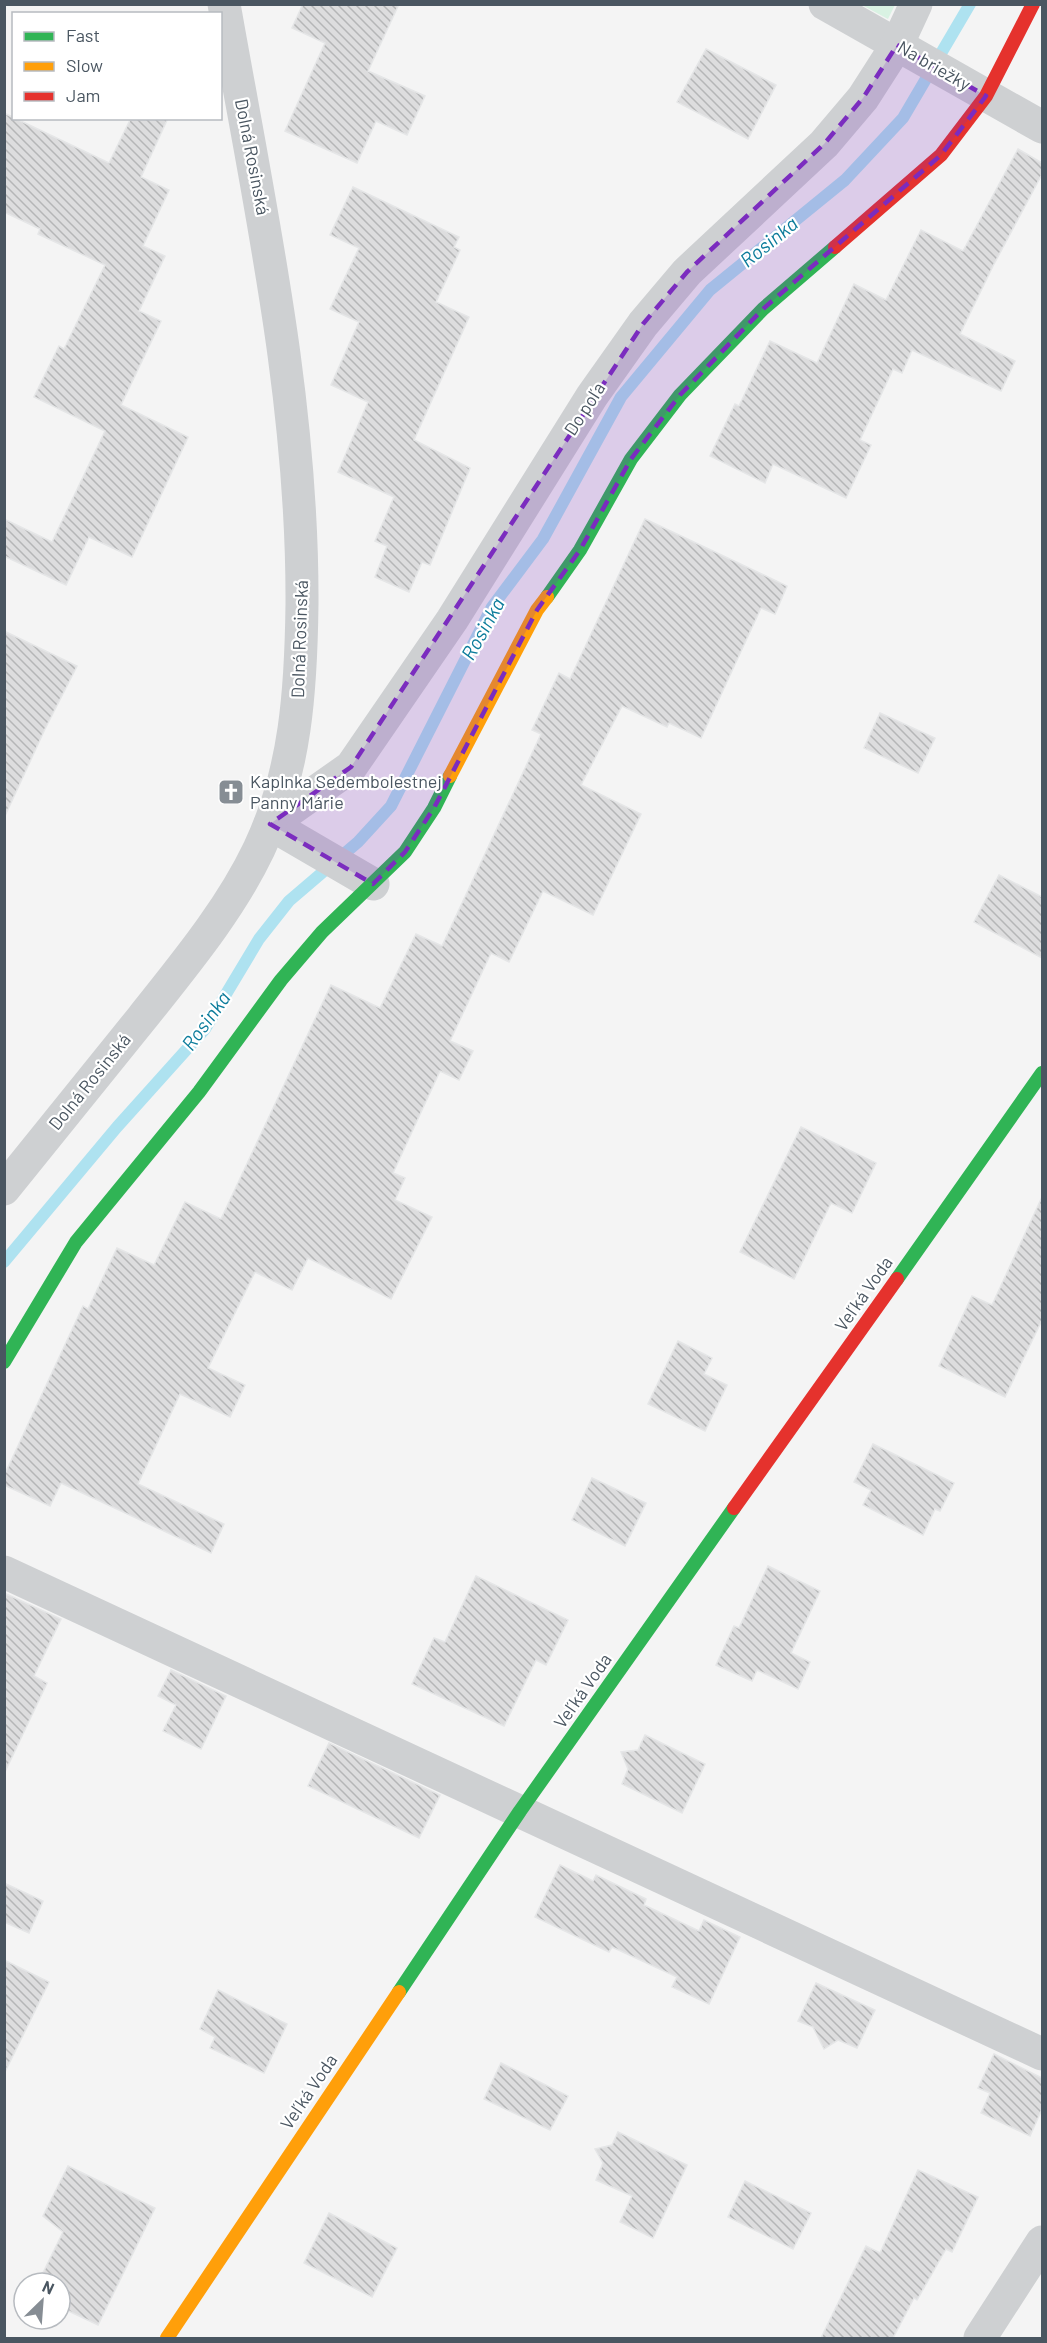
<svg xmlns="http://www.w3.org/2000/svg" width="1047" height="2343" font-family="Barlow,sans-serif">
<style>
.park{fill:#d9f2e3}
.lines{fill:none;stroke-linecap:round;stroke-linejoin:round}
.stream{stroke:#aee2f0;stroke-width:12}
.building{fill:url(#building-back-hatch);stroke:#e5e6e7;stroke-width:1.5}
.street{stroke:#ced0d2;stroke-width:33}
.fast{stroke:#30b455;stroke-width:14}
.slow{stroke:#ff9f0a;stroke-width:14}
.jam{stroke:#e5322d;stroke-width:14}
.marked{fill:#7b2cbf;fill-opacity:0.2;stroke:#7b2cbf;stroke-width:4.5;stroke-dasharray:12 8;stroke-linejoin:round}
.labels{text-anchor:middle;stroke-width:4.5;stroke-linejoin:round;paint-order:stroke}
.street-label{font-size:18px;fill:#4a5661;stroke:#fff}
.poi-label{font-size:18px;fill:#4a5661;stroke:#fff;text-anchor:start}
.water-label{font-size:20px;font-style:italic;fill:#0c7c9b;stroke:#fff}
</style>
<defs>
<pattern id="building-back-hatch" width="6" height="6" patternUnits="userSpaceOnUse" patternTransform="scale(1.5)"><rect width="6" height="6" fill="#ddddde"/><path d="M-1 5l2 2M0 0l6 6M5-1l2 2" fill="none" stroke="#b5b6b7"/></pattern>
</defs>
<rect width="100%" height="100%" fill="#f4f4f4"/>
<path class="park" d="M 862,5 L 895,5 L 888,19 Z"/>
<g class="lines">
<path class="stream" d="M 4,1262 L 117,1127 L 205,1029 L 259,939 L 289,901 L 358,842 L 391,806 L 492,607 L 543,539 L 621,397 L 710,290 L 845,180 L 903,118 L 970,4"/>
</g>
<g class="building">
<path d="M 303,4 L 399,4 L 368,71 L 425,96 L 407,135 L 376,121 L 357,163 L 285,131 L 325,43 L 292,28 Z"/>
<path d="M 706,49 L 776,85 L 748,139 L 677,102 Z"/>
<path d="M 4,113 L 109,163 L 131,118 L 168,118 L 141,177 L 169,190 L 143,246 L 165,256 L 139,311 L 161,321 L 121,405 L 188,437 L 132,557 L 89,537 L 66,585 L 4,556 L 4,519 L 52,542 L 105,431 L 34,397 L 59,346 L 64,349 L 105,265 L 38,234 L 40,229 L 4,212 Z"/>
<path d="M 1018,149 L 1042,163 L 1042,174 L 993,266 L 960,334 L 1015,361 L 1001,391 L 912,350 L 902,373 L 893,369 L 860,440 L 871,445 L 846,498 L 773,464 L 765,483 L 710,456 L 735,404 L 739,406 L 770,341 L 817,363 L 854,284 L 886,300 L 921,230 L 963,251 Z"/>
<path d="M 353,187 L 459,237 L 454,247 L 460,250 L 436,302 L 469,317 L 414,440 L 470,468 L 430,565 L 422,562 L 409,592 L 375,577 L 387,546 L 375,541 L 394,497 L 338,472 L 368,402 L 331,385 L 359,322 L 330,309 L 359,248 L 330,235 Z"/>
<path d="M 645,519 L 787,586 L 775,614 L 761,608 L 701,738 L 669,723 L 667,727 L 622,706 L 581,785 L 641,814 L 593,915 L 543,891 L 509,962 L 491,953 L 450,1041 L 473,1051 L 459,1080 L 440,1071 L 393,1173 L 405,1178 L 395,1200 L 432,1217 L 391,1299 L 308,1258 L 292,1290 L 255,1272 L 208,1368 L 245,1385 L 230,1417 L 180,1394 L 138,1484 L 224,1524 L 211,1553 L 61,1483 L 50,1506 L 4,1485 L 4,1476 L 83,1306 L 88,1309 L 117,1248 L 154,1265 L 185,1202 L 221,1219 L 331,985 L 380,1008 L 416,934 L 442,946 L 541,734 L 532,730 L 559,673 L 570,679 Z"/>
<path d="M 4,631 L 77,666 L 45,729 L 4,818 Z"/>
<path d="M 880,713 L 935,738 L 918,773 L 864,748 Z"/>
<path d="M 999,875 L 1042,897 L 1042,958 L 974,922 Z"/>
<path d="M 801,1127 L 876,1163 L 852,1213 L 831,1203 L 794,1279 L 740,1252 Z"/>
<path d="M 1042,1197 L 1042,1320 L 1005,1397 L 939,1366 L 972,1296 L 992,1305 Z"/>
<path d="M 678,1341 L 712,1358 L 704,1374 L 727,1385 L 705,1431 L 648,1404 Z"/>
<path d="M 873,1444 L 954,1483 L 940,1511 L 935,1509 L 923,1535 L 863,1505 L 871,1490 L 854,1482 Z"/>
<path d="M 592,1478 L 646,1503 L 625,1546 L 572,1520 Z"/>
<path d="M 768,1566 L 820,1591 L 791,1653 L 810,1662 L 798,1689 L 757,1670 L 752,1681 L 716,1665 L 734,1626 L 739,1628 Z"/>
<path d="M 476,1576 L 568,1620 L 546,1665 L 536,1660 L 504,1726 L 412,1684 L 434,1638 L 445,1642 Z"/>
<path d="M 4,1593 L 61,1619 L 34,1676 L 47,1683 L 4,1774 Z"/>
<path d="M 171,1670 L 226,1696 L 201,1749 L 163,1731 L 176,1705 L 158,1696 Z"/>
<path d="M 645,1735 L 705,1764 L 682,1813 L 622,1784 L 628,1769 L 621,1752 L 638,1750 Z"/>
<path d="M 329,1743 L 440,1795 L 419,1838 L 308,1786 Z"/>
<path d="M 560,1865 L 593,1881 L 596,1875 L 646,1899 L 644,1905 L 699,1931 L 704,1920 L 740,1937 L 709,2004 L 672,1987 L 677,1977 L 612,1947 L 609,1952 L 535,1917 Z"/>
<path d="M 4,1883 L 43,1901 L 29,1933 L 4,1922 Z"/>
<path d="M 4,1960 L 49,1982 L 4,2074 Z"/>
<path d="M 816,1983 L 875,2010 L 857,2048 L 838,2040 L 824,2049 L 813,2027 L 798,2021 Z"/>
<path d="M 218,1990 L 287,2024 L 264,2073 L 210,2048 L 215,2037 L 200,2029 Z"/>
<path d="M 994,2054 L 1042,2078 L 1042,2109 L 1030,2136 L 981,2113 L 990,2093 L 978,2088 Z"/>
<path d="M 501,2063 L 568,2096 L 550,2130 L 484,2099 Z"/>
<path d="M 618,2132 L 687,2165 L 653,2238 L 620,2222 L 632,2196 L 596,2180 L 603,2163 L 595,2149 L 612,2145 Z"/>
<path d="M 68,2166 L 155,2208 L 98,2325 L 60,2307 L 60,2283 L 38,2283 L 63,2232 L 43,2216 Z"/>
<path d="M 918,2170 L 978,2197 L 952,2252 L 946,2249 L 917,2300 L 914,2298 L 893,2338 L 821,2338 L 866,2246 L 880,2253 Z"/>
<path d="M 745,2181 L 811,2213 L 793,2249 L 728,2217 Z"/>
<path d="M 329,2213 L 397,2248 L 372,2297 L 304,2263 Z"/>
</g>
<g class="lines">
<g class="street">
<path d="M 825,4 L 1042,127"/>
<path d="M 373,884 L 270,824 L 351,767 L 452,620 L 592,396 L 643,324 L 687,272 L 824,144 L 863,98 L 897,45 L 916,4"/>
<path d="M 4,1189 C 50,1132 96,1075 142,1018 C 184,965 230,910 259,849 C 296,772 301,688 302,604 C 303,400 259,204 224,4"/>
<path d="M 4,1572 L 1042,2054"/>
<path d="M 980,2338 L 1042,2242"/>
</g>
<g class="fast">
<path d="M 547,597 L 580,550 L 631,459 L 680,395 L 763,309 L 835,247"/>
<path d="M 897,1279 L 1042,1073"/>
<path d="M 4,1362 L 76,1242 L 199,1092 L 281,980 L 322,932 L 405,852 L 434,808 L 450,776"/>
<path d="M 399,1992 L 520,1811 L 734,1508"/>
</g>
<g class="slow">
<path d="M 450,776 L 537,610 L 547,597"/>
<path d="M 167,2338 L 399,1992"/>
</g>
<g class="jam">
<path d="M 835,247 L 941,155 L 986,96 L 1033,4"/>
<path d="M 734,1508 L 897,1279"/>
</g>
</g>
<path class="marked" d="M 897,45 L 986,96 L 941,155 L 763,309 L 680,395 L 631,459 L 580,550 L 537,610 L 434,808 L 405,852 L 373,884 L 270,824 L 351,767 L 643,324 L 687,272 L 824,144 L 863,98 Z"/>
<defs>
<g id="church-square" transform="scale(1.35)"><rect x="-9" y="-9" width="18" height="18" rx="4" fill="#868d94" stroke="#fff"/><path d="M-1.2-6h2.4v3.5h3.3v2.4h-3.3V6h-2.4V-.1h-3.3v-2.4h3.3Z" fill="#fff"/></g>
</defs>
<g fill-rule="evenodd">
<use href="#church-square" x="231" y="792"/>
</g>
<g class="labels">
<g class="street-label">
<text transform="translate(934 66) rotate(30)" y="6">Na briežky</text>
<text transform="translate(252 157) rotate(79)" y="6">Dolná Rosinská</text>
<text transform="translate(585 409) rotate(-57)" y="6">Do poľa</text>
<text transform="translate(300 639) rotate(-88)" y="6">Dolná Rosinská</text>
<text transform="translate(90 1082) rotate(-51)" y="6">Dolná Rosinská</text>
<text transform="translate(864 1294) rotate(-55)" y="6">Veľká Voda</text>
<text transform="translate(583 1691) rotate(-55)" y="6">Veľká Voda</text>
<text transform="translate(309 2092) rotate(-56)" y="6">Veľká Voda</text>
</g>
<g class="poi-label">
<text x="250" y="788">Kaplnka Sedembolestnej<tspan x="250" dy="21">Panny Márie</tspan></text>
</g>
<g class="water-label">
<text transform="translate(769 242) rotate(-39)" y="7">Rosinka</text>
<text transform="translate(483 629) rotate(-61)" y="7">Rosinka</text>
<text transform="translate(206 1021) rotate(-54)" y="7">Rosinka</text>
</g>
</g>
<rect width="1047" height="2343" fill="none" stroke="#4a5661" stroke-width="12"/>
<rect x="12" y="12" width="210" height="108" fill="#ffffff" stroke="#b7bbc0" stroke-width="1.5"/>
<rect x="24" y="32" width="30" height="9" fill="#30b455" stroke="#b7bbc0" stroke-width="1.5"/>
<text x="66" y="42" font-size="18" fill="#4a5661">Fast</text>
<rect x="24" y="62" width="30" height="9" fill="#ff9f0a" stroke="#b7bbc0" stroke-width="1.5"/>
<text x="66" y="72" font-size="18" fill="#4a5661">Slow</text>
<rect x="24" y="92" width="30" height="9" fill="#e5322d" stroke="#b7bbc0" stroke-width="1.5"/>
<text x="66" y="102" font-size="18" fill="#4a5661">Jam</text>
<g transform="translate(42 2301) rotate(25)"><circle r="28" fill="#ffffff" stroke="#b7bbc0" stroke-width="1.5"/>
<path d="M0-4.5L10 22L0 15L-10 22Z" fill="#868d94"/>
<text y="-9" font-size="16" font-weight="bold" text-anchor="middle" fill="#4a5661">N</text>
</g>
</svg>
